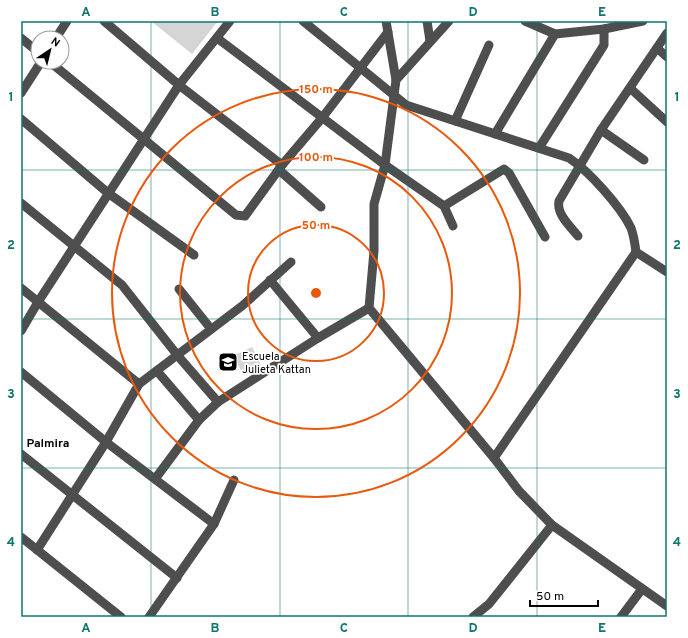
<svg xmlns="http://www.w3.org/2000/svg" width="688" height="638" font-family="Overpass,sans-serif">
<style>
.green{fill:#d5d5d5}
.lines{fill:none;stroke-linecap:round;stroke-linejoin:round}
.minor{stroke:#4e4e4e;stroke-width:9}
.grid{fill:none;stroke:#0f766e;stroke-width:1;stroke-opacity:0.55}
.ring{fill:none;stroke:#e8590c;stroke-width:2}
.labels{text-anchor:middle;stroke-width:3.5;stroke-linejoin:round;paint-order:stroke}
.poi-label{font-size:11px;fill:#000;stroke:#fff;text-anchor:start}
.neighbourhood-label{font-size:12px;font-weight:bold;fill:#000;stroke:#fff}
.centre{fill:#e8590c;stroke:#fff;stroke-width:2}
.ring-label{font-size:12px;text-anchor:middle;font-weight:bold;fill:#e8590c;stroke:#fff;stroke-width:3.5;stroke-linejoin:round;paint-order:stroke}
.neatline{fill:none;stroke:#0f766e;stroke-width:1.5}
.grid-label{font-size:13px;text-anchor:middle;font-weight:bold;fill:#0f766e}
</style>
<rect width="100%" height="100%" fill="#fff"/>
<g class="green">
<path d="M 151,21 L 218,21 L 192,54 Z"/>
<path d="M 252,347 L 261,365 L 243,374 L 233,356 Z"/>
</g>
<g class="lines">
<g class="minor">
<path d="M 303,21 L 406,105 L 569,158 C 589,171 621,207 631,228 C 634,236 635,244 636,252 L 494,458"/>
<path d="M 386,21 L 396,80"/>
<path d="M 427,21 L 430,41"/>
<path d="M 449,21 L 396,80 L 385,165 L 374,204 L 374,251 L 369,308 L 494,458 L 519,491 L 552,525 L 667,606"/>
<path d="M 525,21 L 555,34 L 604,29 L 643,21"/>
<path d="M 21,38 L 38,52"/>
<path d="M 56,38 L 67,21"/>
<path d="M 217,38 L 385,165 L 444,206 L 453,226"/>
<path d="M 657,48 L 667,57"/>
<path d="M 50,62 L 236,215 L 245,216 L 282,165 L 179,85 L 104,21"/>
<path d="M 630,88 L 667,122"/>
<path d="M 21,93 L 41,62"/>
<path d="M 21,119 L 108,193 L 194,255"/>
<path d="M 455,121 L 489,45"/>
<path d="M 601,130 L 644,160"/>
<path d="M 495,134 L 555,34"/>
<path d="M 539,148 L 604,45 L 604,29"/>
<path d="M 282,165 L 322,118 L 388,32"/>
<path d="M 279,170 L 321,207"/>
<path d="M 21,203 L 122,285 L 178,356 L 218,402"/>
<path d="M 444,206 L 504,169 L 509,173 L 545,237"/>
<path d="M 578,236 C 571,227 556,214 559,201 L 601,130 L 667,33"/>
<path d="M 636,252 L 667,272"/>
<path d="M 270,280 L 318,338"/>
<path d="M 21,288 L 139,384"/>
<path d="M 179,289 L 211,329"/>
<path d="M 21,331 L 38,302 L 179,85 L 230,21"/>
<path d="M 157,371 L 199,420"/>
<path d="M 21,372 L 106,442 L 214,524"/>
<path d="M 21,454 L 177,578"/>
<path d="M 155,479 L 199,420 L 218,402 L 318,338 L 369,308"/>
<path d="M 21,537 L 121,617"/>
<path d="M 37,550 L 106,442 L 139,384 L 242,306 L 291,262"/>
<path d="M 149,617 L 214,524 L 234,480"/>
<path d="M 473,617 L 489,604 L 552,525"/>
<path d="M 621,617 L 642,589"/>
</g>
</g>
<path class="grid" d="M 151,21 L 151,617M 280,21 L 280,617M 408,21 L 408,617M 537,21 L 537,617M 21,170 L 667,170M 21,319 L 667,319M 21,468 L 667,468"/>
<g class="ring">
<circle cx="316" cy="293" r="68"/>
<circle cx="316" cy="293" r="136"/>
<circle cx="316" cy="293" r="204"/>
</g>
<defs>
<g id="school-square" transform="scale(1)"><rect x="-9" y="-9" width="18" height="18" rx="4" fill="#000" stroke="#fff"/><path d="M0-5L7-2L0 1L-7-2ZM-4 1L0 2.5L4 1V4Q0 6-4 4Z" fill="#fff"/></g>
</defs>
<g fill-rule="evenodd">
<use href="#school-square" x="228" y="362"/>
</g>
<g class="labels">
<g class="poi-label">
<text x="242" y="360">Escuela<tspan x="242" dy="13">Julieta Kattan</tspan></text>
</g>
<g class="neighbourhood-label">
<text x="48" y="447">Palmira</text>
</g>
</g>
<circle cx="316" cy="293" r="6" class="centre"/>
<g class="ring-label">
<text x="316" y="93">150 m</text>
<text x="316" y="161">100 m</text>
<text x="316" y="229">50 m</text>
</g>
<rect width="688" height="638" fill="none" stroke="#ffffff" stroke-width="44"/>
<g transform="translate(50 50) rotate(35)"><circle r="19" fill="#ffffff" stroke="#999999"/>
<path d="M0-3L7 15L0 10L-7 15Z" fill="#000000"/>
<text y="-6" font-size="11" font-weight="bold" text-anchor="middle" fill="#000000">N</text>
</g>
<path d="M530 600v6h68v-6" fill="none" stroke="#000000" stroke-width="2"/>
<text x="536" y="600" font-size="12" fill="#000000" stroke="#ffffff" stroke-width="3" paint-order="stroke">50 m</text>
<rect x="22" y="22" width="644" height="594" class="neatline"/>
<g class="grid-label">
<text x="86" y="16">A</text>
<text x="215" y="16">B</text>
<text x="344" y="16">C</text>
<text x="473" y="16">D</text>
<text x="602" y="16">E</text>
<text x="11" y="101">1</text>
<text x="677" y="101">1</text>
<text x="11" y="249">2</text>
<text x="677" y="249">2</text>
<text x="11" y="398">3</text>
<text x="677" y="398">3</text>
<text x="11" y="546">4</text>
<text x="677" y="546">4</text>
<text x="86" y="632">A</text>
<text x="215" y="632">B</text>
<text x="344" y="632">C</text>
<text x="473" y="632">D</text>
<text x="602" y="632">E</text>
</g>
</svg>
